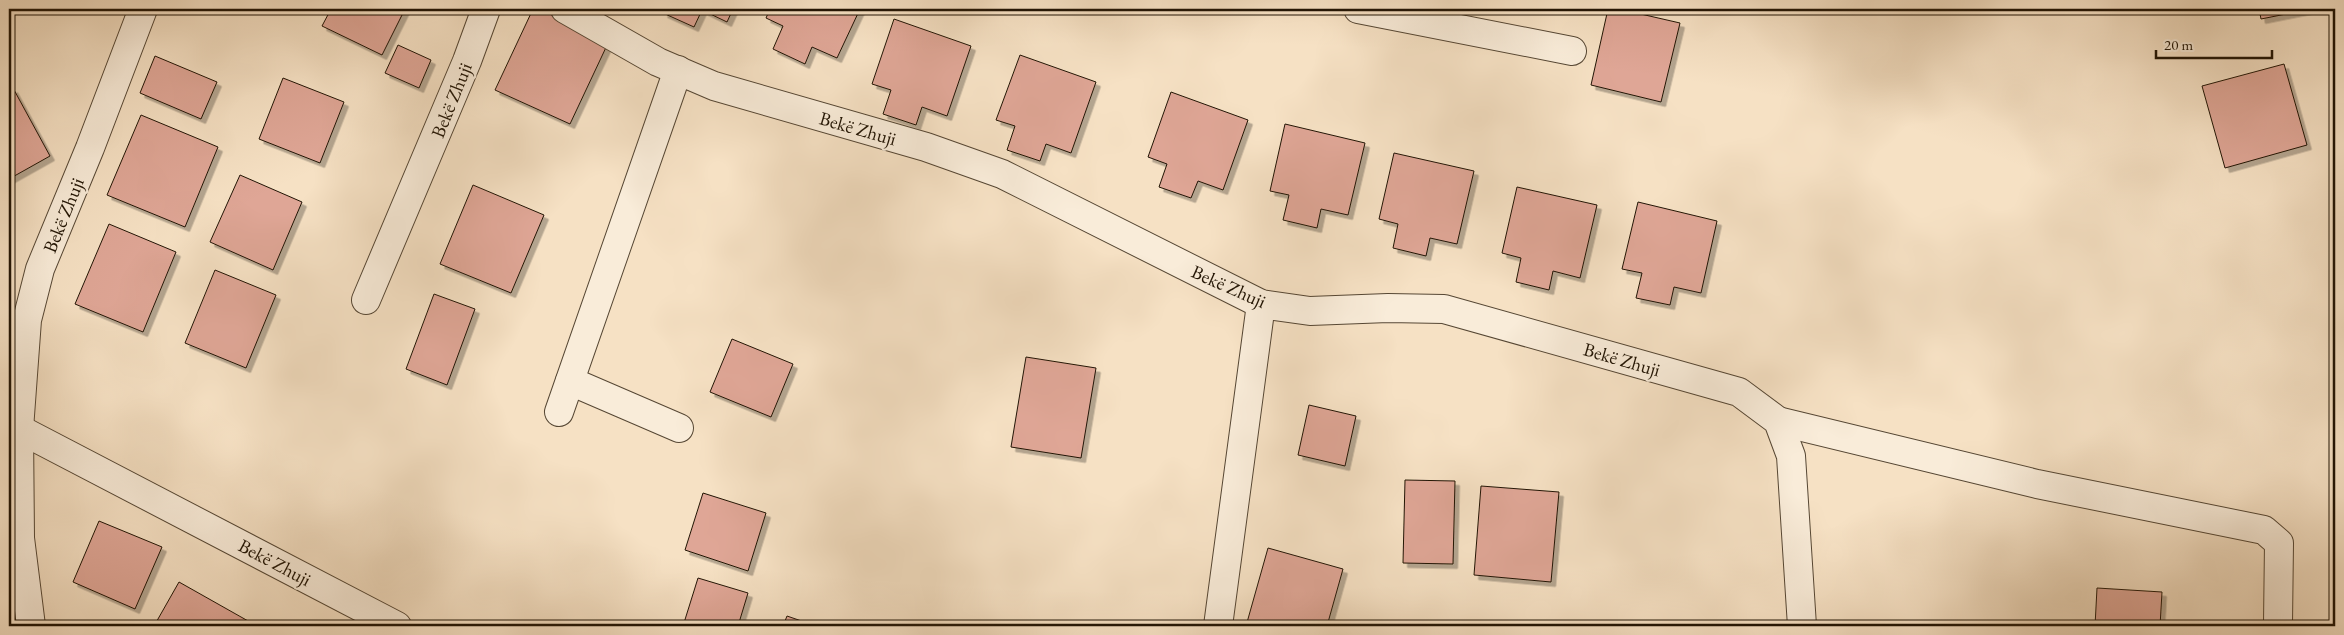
<svg xmlns="http://www.w3.org/2000/svg" width="2344" height="635" font-family="'EB Garamond',serif">
<style>
.building{fill:#dfa696;stroke:#211404;filter:url(#shadow)}
.lines{fill:none;stroke-linecap:round;stroke-linejoin:round}
.minor-casing{stroke:#564734;stroke-width:30}
.minor{stroke:#f9ecd9;stroke-width:28}
.labels{text-anchor:middle;stroke-width:4.5;stroke-linejoin:round;paint-order:stroke}
.street-label{font-size:19px;fill:#211404;stroke:#f9ecd9}
</style>
<defs>
<filter id="shadow"><feDropShadow dx="4.5" dy="4.5" stdDeviation="0" flood-color="#0004"/></filter>
</defs>
<rect width="100%" height="100%" fill="#f6e1c4"/>
<filter id="stains"><feTurbulence type="fractalNoise" baseFrequency=".004" numOctaves="4"/><feColorMatrix values="0 0 0 0 .2 0 0 0 0 .09 0 0 0 0 .02 0 0 0 .5 -.17"/></filter>
<radialGradient id="worn" r=".72"><stop offset=".6" stop-color="#630" stop-opacity="0"/><stop offset="1" stop-color="#630" stop-opacity=".3"/></radialGradient>
<g class="building">
<path d="M 331,9 L 405,9 L 382,55 L 322,26 Z"/>
<path d="M 533,9 L 539,9 L 609,41 L 570,124 L 495,90 Z"/>
<path d="M 665,9 L 733,9 L 727,22 L 702,10 L 694,27 L 663,13 Z"/>
<path d="M 770,9 L 860,9 L 837,58 L 812,47 L 805,64 L 773,49 L 783,26 L 766,18 Z"/>
<path d="M 1608,9 L 1619,9 L 1680,23 L 1661,102 L 1591,85 Z"/>
<path d="M 2259,9 L 2311,9 L 2261,19 Z"/>
<path d="M 894,19 L 971,46 L 947,116 L 922,107 L 916,125 L 883,114 L 891,90 L 872,84 Z"/>
<path d="M 398,45 L 431,60 L 419,88 L 385,73 Z"/>
<path d="M 1020,55 L 1096,82 L 1071,153 L 1046,144 L 1040,161 L 1007,150 L 1015,126 L 996,120 Z"/>
<path d="M 155,56 L 217,82 L 201,119 L 140,93 Z"/>
<path d="M 2284,64 L 2307,145 L 2225,168 L 2202,86 Z"/>
<path d="M 283,78 L 344,102 L 320,163 L 259,139 Z"/>
<path d="M 13,88 L 50,156 L 9,179 L 9,90 Z"/>
<path d="M 1171,92 L 1248,120 L 1223,190 L 1198,181 L 1191,198 L 1159,187 L 1167,164 L 1148,157 Z"/>
<path d="M 141,115 L 218,147 L 185,227 L 107,195 Z"/>
<path d="M 1285,124 L 1365,143 L 1348,215 L 1321,209 L 1317,228 L 1283,220 L 1289,195 L 1270,191 Z"/>
<path d="M 1394,153 L 1474,171 L 1457,244 L 1430,238 L 1426,256 L 1393,248 L 1398,224 L 1379,219 Z"/>
<path d="M 240,175 L 302,202 L 273,270 L 210,242 Z"/>
<path d="M 473,185 L 544,215 L 511,293 L 440,264 Z"/>
<path d="M 1517,187 L 1597,205 L 1580,278 L 1553,271 L 1549,290 L 1516,282 L 1521,258 L 1502,253 Z"/>
<path d="M 1638,202 L 1717,221 L 1701,293 L 1674,287 L 1670,305 L 1636,298 L 1642,273 L 1622,269 Z"/>
<path d="M 109,224 L 176,252 L 143,332 L 75,304 Z"/>
<path d="M 215,270 L 276,295 L 246,368 L 185,343 Z"/>
<path d="M 434,294 L 475,309 L 447,385 L 406,369 Z"/>
<path d="M 732,339 L 793,364 L 771,417 L 710,392 Z"/>
<path d="M 1026,357 L 1096,368 L 1081,458 L 1011,447 Z"/>
<path d="M 1309,405 L 1356,416 L 1345,466 L 1298,455 Z"/>
<path d="M 1405,480 L 1455,481 L 1453,564 L 1403,563 Z"/>
<path d="M 1481,486 L 1559,492 L 1551,582 L 1474,575 Z"/>
<path d="M 703,493 L 766,513 L 748,571 L 685,550 Z"/>
<path d="M 99,521 L 162,547 L 135,609 L 73,582 Z"/>
<path d="M 1268,548 L 1343,569 L 1327,626 L 1246,626 Z"/>
<path d="M 698,578 L 748,593 L 738,626 L 683,626 Z"/>
<path d="M 179,582 L 257,626 L 154,626 Z"/>
<path d="M 2097,588 L 2162,592 L 2160,626 L 2095,626 Z"/>
<path d="M 787,616 L 816,626 L 783,626 Z"/>
</g>
<g class="lines">
<g class="minor-casing">
<g id="minor">
<path d="M 565,9 L 658,62 L 714,86 L 926,147 L 1002,174 L 1261,304 L 1310,311 L 1388,308 L 1444,309 L 1739,392 L 1778,421 L 1791,456 L 1802,626"/>
<path d="M 1358,9 L 1572,51"/>
<path d="M 366,300 L 467,61 L 486,9"/>
<path d="M 570,381 L 679,428"/>
<path d="M 559,412 L 678,70"/>
<path d="M 1778,421 L 2037,484 L 2264,530 L 2279,543 L 2278,623"/>
<path d="M 19,429 L 397,626"/>
<path d="M 31,626 L 20,538 L 19,429 L 27,320 L 40,269 L 90,148 L 143,9"/>
<path d="M 1218,626 L 1261,304"/>
</g>
</g>
<use href="#minor" class="minor"/>
</g>
<g class="labels">
<g class="street-label">
<text transform="translate(451 100) rotate(-68)" y="7">Bekë Zhuji</text>
<text transform="translate(858 128) rotate(16)" y="7">Bekë Zhuji</text>
<text transform="translate(63 215) rotate(-68)" y="7">Bekë Zhuji</text>
<text transform="translate(1229 286) rotate(24)" y="7">Bekë Zhuji</text>
<text transform="translate(1622 359) rotate(16)" y="7">Bekë Zhuji</text>
<text transform="translate(275 562) rotate(28)" y="7">Bekë Zhuji</text>
</g>
</g>
<rect width="2344" height="635" fill="none" stroke="#f6e1c4" stroke-width="30"/>
<rect x="10" y="10" width="2324" height="615" fill="none" stroke="#211404" stroke-width="2.5"/>
<rect x="15" y="15" width="2314" height="605" fill="none" stroke="#211404"/>
<path d="M2156 50v8h116v-8" fill="none" stroke="#211404" stroke-width="2.5"/>
<text x="2164" y="50" font-size="15" fill="#211404" stroke="#f9ecd9" stroke-width="4" paint-order="stroke">20 m</text>
<rect width="100%" height="100%" filter="url(#stains)"/>
<rect width="100%" height="100%" fill="url(#worn)"/>
</svg>
